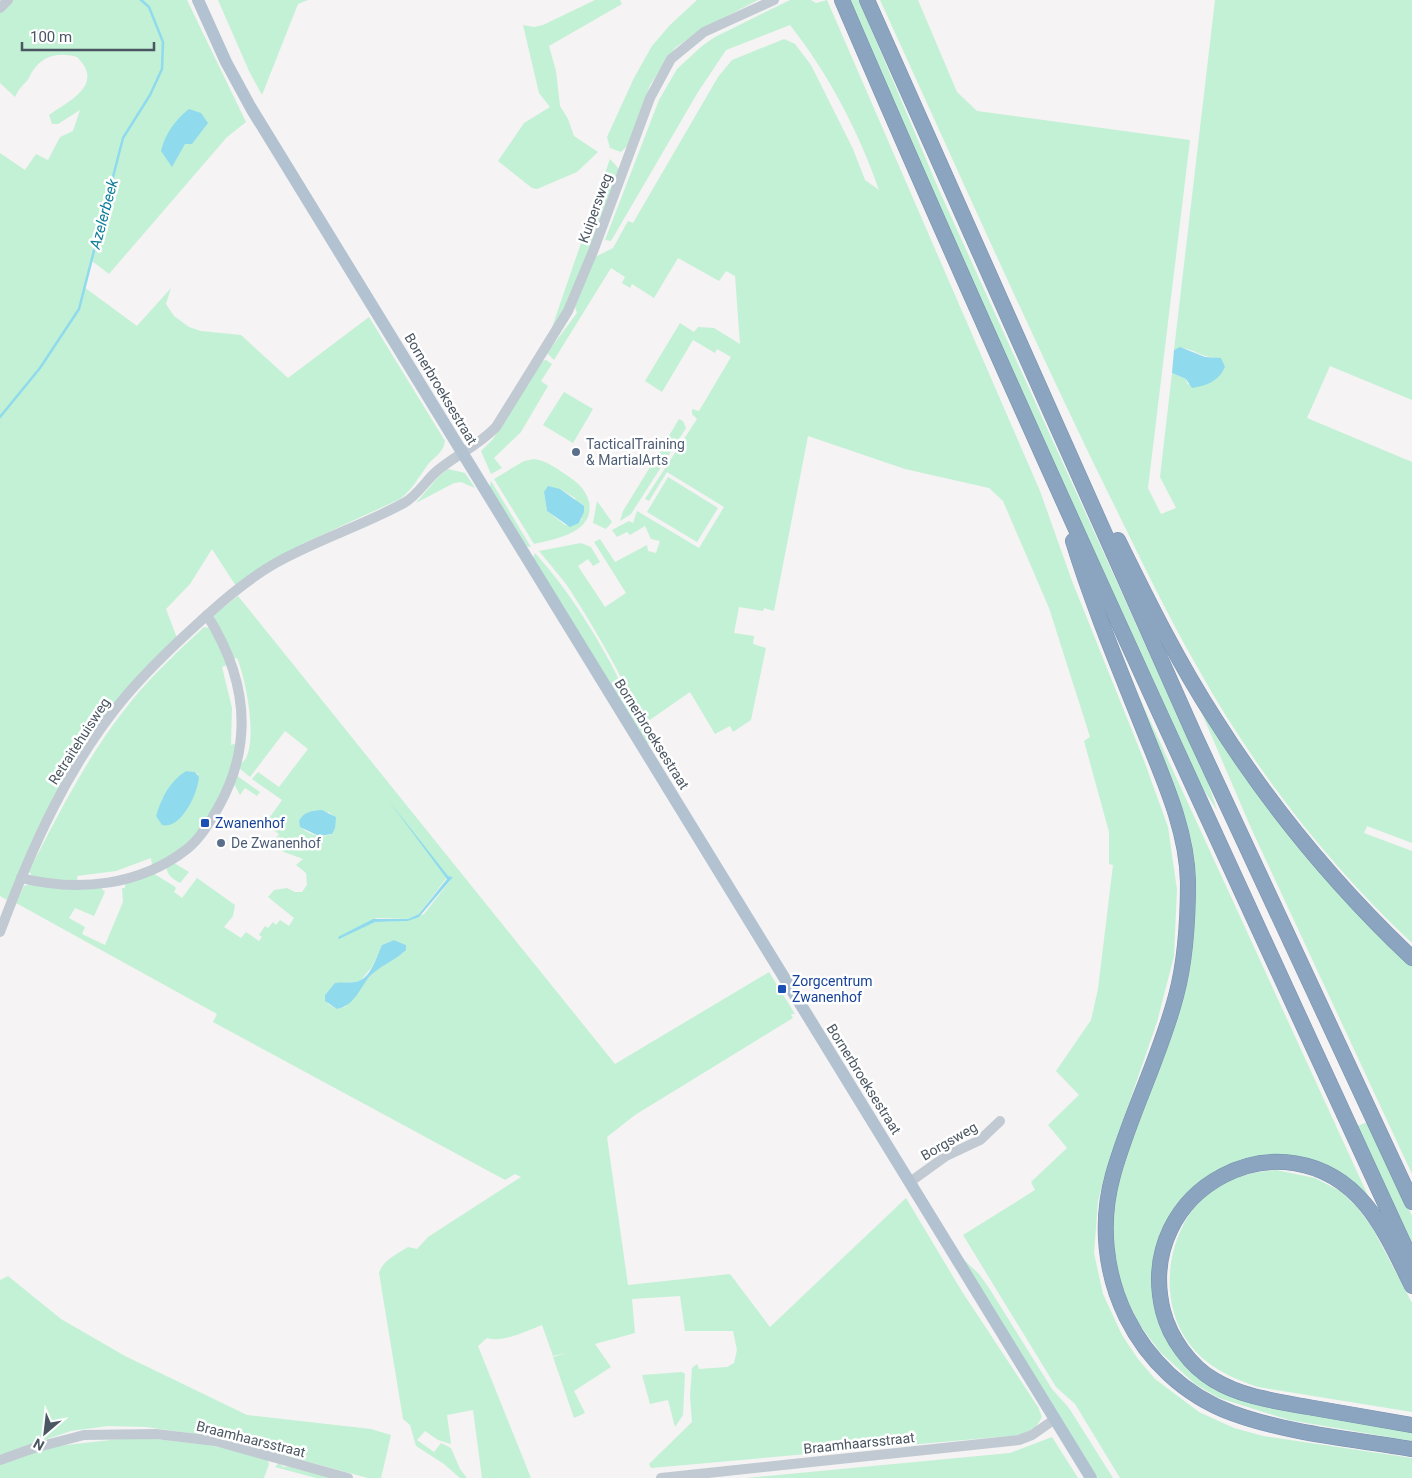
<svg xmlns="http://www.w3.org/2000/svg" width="1412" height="1478" font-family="Roboto,sans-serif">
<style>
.green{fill:#c3f1d5;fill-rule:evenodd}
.water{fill:#90daee}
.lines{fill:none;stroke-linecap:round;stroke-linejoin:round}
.stream{stroke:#90daee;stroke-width:2.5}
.highway-casing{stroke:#7690ad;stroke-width:16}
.minor{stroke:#c1cad2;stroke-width:10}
.major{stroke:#b3c2d1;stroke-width:12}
.highway{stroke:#8ba5c1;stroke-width:15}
.service-dot{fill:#5c6f8a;stroke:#fff;stroke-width:2}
.transit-dot{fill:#1a4fb4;stroke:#fff;stroke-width:2}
.labels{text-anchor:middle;stroke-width:5;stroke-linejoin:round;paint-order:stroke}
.street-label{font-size:14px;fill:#4a5661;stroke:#fff}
.service-label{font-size:14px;fill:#4e5e75;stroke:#fff;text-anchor:start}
.transit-label{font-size:14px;fill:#164399;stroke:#fff;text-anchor:start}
.water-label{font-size:15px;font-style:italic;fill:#0c7c9b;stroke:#fff}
</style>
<rect width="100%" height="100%" fill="#f5f3f3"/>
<g class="green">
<path d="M 12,0 L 187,0 L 246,122 L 227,137 L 109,274 L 92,261 L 84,287 L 137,326 L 171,288 L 166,304 L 174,316 L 189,327 L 201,331 L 241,335 L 288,378 L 369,317 L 445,441 C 443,454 434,456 427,466 C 418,478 412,490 400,499 L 300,545 L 236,586 L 212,549 L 190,584 L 166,609 L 177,638 L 140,675 L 41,823 L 7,900 L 0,896 L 0,153 L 25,170 L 36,154 L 48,160 L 60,137 L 73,131 L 80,110 L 58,124 L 52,124 L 49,115 C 67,102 106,85 77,57 C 58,52 43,55 32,72 C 30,75 29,79 26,82 C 21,87 19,89 15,97 L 0,83 L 0,11 Z"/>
<path d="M 218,0 L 308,0 L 298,4 L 262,95 L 249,71 Z"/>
<path d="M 595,0 L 620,0 L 622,4 L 549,46 L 556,71 L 560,106 L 568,119 L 574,136 L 598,152 L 577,172 L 537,189 L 532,188 L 498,161 L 524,123 L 550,107 L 539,93 L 523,25 L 534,27 L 543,25 Z"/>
<path d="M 697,0 L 758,0 L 702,29 L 675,48 L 650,85 L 630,143 L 621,152 L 610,148 L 607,137 L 634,78 L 652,46 L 670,25 Z"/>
<path d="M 790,0 L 811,0 L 816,3 L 827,0 L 1040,491 L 1072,581 L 1143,758 L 1168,827 L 1177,890 L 1174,956 L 1157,1022 L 1107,1167 L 1098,1201 L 1094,1253 L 1103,1294 L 1122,1335 L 1138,1359 L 1155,1379 L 1199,1412 L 1234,1428 L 1263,1436 L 1412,1458 L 1412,1478 L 1120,1478 L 1075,1404 L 1056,1387 L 963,1235 L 1035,1190 L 1031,1182 L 1067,1148 L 1048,1125 L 1079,1095 L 1056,1071 L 1091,1020 L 1098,989 L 1113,865 L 1109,864 L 1109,832 L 1084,741 L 1090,737 L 1085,721 L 1049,608 L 1003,501 L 989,488 L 905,469 L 808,436 L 774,611 L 764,608 L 763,611 L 739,607 L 734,633 L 754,636 L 753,644 L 766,648 L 751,720 L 733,732 L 730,726 L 715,734 L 690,692 L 644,724 C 622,677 598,633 570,590 C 561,576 549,564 539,551 L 581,543 L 591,547 L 600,562 L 593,566 L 588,559 L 578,566 L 605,607 L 626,593 L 594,542 L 600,539 L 615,562 L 647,545 L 648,551 L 656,553 L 660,541 L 651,539 L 645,526 L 630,535 L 627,532 L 617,537 L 612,530 L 629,521 L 633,523 L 637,511 L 699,548 L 724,507 L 667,472 L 649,501 L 645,499 L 697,419 L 692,414 L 692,409 L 699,411 L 731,357 L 717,349 L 715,353 L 693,340 L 662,392 L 645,381 L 680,323 L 694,332 L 698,327 L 714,328 L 740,344 L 735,276 L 726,271 L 719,281 L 678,258 L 654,298 L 632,284 L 630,288 L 622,283 L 625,277 L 611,268 L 554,360 L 547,353 L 577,313 L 575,307 L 595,257 L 613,248 L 628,221 L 633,223 L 718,77 L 732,60 L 784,39 L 795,44 L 811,65 L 853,149 L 865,180 L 879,190 C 859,132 828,73 790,25 L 726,50 L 698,92 L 611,241 L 605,240 L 659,100 L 677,69 L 702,46 L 715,37 Z"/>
<path d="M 850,0 L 859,0 L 939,190 L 1208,783 L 1217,810 L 1200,784 C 1081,524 959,265 850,0 Z"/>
<path d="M 880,0 L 918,0 L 957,92 L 977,111 L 1190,140 L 1148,488 L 1161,514 L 1176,508 L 1160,477 L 1172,373 L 1186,379 L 1188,385 L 1214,357 C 1200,358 1188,343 1174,350 L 1215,0 L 1412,0 L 1412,400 L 1330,366 L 1307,418 L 1412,462 L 1412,843 L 1367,826 L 1364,833 L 1412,851 L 1412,943 C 1326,863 1252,766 1195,663 C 1157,596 1125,526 1091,458 C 1018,306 950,153 880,0 Z"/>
<path d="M 610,159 L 619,169 L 575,289 L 549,336 Z"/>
<path d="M 546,360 L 552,364 L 541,381 L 548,386 L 521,432 L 494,458 L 502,468 L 491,474 L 481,451 L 493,439 L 542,361 Z"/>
<path d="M 564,392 L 593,409 L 573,443 L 543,425 Z"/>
<path d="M 679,419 L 683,421 L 686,428 L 665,461 L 657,456 Z"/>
<path d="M 534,459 C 545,460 556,468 565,474 C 577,482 585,488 589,502 C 595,533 555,539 534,544 L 494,479 L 524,461 ZM 560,489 L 575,498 L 582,519 L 579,523 L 565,525 L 547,511 L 544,492 Z"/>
<path d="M 655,459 L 663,464 L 631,514 L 620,521 L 623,511 Z"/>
<path d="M 448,469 L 465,473 L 475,488 L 461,482 L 454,483 L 416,503 L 439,476 Z"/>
<path d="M 668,477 L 718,508 L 697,542 L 647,512 Z"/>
<path d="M 491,481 L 531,547 L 525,546 L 489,489 Z"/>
<path d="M 597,501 L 612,522 L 606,529 L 593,523 Z"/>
<path d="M 535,553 C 565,586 590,625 611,664 C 625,691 635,718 650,744 L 646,743 L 533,558 Z"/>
<path d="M 238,596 L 615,1064 L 769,972 L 795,1014 L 791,1014 L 793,1018 L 635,1115 L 607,1137 L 628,1285 L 730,1274 L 770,1327 L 906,1198 L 961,1290 L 1038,1407 L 1042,1417 L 1036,1427 L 1021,1435 L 651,1468 L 649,1464 L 692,1422 L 690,1396 L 692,1368 L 697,1364 L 699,1369 L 727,1367 L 734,1363 L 737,1350 L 733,1331 L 685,1331 L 680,1296 L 632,1299 L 635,1333 L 595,1344 L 611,1367 L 574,1391 L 585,1413 L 574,1418 L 553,1357 L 566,1353 L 553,1356 L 542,1325 C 526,1331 504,1343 487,1338 L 478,1346 L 531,1478 L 482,1478 L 473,1410 L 447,1415 L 451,1444 L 438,1440 L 425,1431 L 417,1440 L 434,1452 L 441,1443 L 451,1448 L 460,1469 L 467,1478 L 460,1478 L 444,1464 L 416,1446 L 410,1425 L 403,1419 L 379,1273 C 383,1260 397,1254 408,1247 L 417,1249 L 428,1237 L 521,1177 L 515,1174 L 505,1180 L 213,1022 L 217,1014 L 16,903 L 24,886 L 30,884 L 101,888 L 105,892 L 94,916 L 75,908 L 69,918 L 85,927 L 82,934 L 105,945 L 123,902 L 122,888 L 125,888 L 125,882 L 151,872 L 174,886 L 176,888 L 174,892 L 182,898 L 197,878 L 235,905 L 233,916 L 224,927 L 241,938 L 246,932 L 259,941 L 262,937 L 259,935 L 265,926 L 268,928 L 273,922 L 276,925 L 280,920 L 289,926 L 294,918 L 268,897 L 274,890 L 287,888 L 295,892 L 302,892 L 307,885 L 306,873 L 296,865 L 303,859 L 284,852 L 273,843 L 279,834 L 265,824 L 282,800 L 252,779 L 258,772 L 279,787 L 308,749 L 285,731 L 250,777 L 239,768 C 240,763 244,762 246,758 C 257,736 246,680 237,658 L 232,659 L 216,624 L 214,615 ZM 329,812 L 335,817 L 332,834 C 321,839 300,833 299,821 ZM 448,876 L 453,877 L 424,914 L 408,921 L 374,922 L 339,938 L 377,918 L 408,919 L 419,914 ZM 394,940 L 406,945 L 403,953 L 376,969 L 345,1007 L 337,1009 L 328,1004 L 325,995 C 339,978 342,985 360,981 L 372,967 L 382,945 Z"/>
<path d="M 204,627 L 210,628 L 229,664 L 222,667 L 232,708 L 231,745 L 239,742 C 220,800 210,836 152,866 L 151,858 L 116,871 L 77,876 L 78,884 L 33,878 L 29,871 C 57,817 85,761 122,713 C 146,681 175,654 204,627 ZM 186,771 L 195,772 L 198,774 L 197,788 L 156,816 L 162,799 Z"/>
<path d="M 1131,679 L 1370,1200 L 1335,1174 L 1230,1166 L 1165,1230 L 1162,1324 L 1219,1387 L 1412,1428 L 1412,1441 L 1289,1420 L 1219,1398 L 1195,1384 L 1160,1352 L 1139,1324 L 1126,1297 L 1117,1271 L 1114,1248 L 1112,1222 L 1115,1187 L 1161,1052 L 1193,895 Z"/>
<path d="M 1191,688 L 1232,753 L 1412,963 L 1412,1174 L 1251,828 Z"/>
<path d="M 236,775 L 260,792 L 257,796 L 245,788 L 240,795 L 233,782 Z"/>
<path d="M 174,863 L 189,872 L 180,883 C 172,878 167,876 166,865 Z"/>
<path d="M 1368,1122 L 1412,1216 L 1412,1245 L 1357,1126 Z"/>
<path d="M 1276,1170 L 1315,1178 L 1340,1191 L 1357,1207 L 1372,1227 L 1412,1303 L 1412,1412 L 1258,1387 C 1231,1378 1205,1366 1188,1342 C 1152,1292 1171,1207 1228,1181 C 1243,1173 1260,1172 1276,1170 Z"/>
<path d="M 960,1256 L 979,1274 L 989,1288 L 1052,1389 L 1069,1408 L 1113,1478 L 1098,1478 Z"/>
<path d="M 8,1276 L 61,1319 L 125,1356 L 247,1415 L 371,1429 L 391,1435 L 381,1478 L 368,1478 L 217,1437 L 146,1427 L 108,1426 L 71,1431 L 0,1455 L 0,1280 Z"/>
<path d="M 682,1372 L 685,1374 L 683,1415 L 675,1427 L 668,1400 L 650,1404 L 642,1375 Z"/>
<path d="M 137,1437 L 209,1445 L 267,1459 L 269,1464 L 264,1478 L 0,1478 L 0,1464 L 49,1447 Z"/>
<path d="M 1052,1437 L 1078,1478 L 746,1478 L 1010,1453 Z"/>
<path d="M 279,1463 L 283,1467 L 291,1466 L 335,1478 L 316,1478 L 275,1467 Z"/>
</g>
<g class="water">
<path d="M 189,109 L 201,113 L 208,123 L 192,144 L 185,144 L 172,167 L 161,151 C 165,134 175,120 189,109 Z"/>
<path d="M 1180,347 L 1205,357 L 1221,358 L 1225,367 C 1219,381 1206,386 1192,388 L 1186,379 L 1172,373 L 1174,350 Z"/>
<path d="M 548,486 L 560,489 L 584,506 L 584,512 L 579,523 L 570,527 L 547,511 L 544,492 Z"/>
<path d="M 186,771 L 195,772 L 199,777 C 198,793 181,830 162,825 L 156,816 C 161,798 170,781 186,771 Z"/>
<path d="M 389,801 L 448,876 L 453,877 L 419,917 L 408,921 L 375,922 L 339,939 L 338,937 L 373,919 L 408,919 L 419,914 L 447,879 Z"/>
<path d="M 322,810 L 336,817 L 335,828 L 332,834 L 319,836 L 300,827 L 299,821 C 304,811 312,811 322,810 Z"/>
<path d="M 394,940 L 406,945 L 406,950 C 396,960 381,965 370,976 C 360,988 354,1006 337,1009 L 325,1001 L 325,995 L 335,983 C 342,982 348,983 355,982 C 371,980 376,957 382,945 Z"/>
</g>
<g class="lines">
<path class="stream" d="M 0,417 L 40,368 L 79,309 L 123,138 L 150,95 L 162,69 L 163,42 L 149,7 L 141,0"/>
<g class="highway-casing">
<g id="highway">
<path d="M 842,0 C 1024,424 1219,842 1412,1262"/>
<path d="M 867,0 L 1194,734 L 1412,1202"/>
<path d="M 1118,540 C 1148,601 1178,662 1215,719 C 1270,806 1337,887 1412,958"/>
<path d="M 1073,541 C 1092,603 1117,663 1141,723 C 1161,774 1187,827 1188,882 C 1188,920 1186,959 1176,996 C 1160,1057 1130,1114 1113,1175 C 1086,1272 1136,1377 1232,1413 C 1289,1434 1353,1439 1412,1449"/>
<path d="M 1412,1286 C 1398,1258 1385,1228 1365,1204 C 1285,1109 1133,1188 1163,1311 C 1170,1338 1190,1366 1214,1380 C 1242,1397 1275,1401 1308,1407 C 1342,1413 1377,1419 1412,1425"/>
</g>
</g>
<g class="minor">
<path d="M 0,8 L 8,0"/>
<path d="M 21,878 C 78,892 140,886 187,849 C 201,838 211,820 219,806 C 255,741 246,677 207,615"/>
<path d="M 0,932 C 31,849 68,765 125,697 C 146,672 170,649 194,627 C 219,604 245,581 274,564 C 316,540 362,526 404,503 C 420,494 427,477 442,467 C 460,453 480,444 496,427 L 568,311 L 594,249 L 650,98 L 671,59 L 704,32 L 774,0"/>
<path d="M 910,1182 L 946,1156 L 980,1140 L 1000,1121"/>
<path d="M 0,1460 L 34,1448 L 84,1435 L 156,1434 L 215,1441 L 348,1478"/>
<path d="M 661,1478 L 1019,1440 L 1032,1435 L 1055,1419"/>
</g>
<path class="major" d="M 198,0 L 226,62 L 251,108 L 1091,1478"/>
<use href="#highway" class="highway"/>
</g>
<g class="service-dot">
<circle cx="576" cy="452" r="5"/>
<circle cx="221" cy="843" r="5"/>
</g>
<g class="transit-dot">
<rect x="200" y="818" width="10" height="10" rx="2.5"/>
<rect x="777" y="984" width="10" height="10" rx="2.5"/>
</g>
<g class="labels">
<g class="street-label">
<text transform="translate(595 208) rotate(-70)" y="5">Kuipersweg</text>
<text transform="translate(441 389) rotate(59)" y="5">Bornerbroeksestraat</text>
<text transform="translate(652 734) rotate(58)" y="5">Bornerbroeksestraat</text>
<text transform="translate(79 741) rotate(-57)" y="5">Retraitehuisweg</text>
<text transform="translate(864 1079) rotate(58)" y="5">Bornerbroeksestraat</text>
<text transform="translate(949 1141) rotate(-30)" y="5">Borgsweg</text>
<text transform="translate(251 1439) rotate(14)" y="5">Braamhaarsstraat</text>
<text transform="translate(859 1443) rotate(-6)" y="5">Braamhaarsstraat</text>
</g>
<g class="service-label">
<text x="586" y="449">TacticalTraining<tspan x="586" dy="16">&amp; MartialArts</tspan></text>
<text x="231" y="848">De Zwanenhof</text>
</g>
<g class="transit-label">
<text x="215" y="828">Zwanenhof</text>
<text x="792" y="986">Zorgcentrum<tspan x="792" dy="16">Zwanenhof</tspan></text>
</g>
<g class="water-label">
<text transform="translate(104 214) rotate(-75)" y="5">Azelerbeek</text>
</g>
</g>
<g transform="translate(45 1433) rotate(208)" stroke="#ffffff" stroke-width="4" paint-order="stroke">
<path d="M0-4L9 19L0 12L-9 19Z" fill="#4a5661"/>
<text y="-8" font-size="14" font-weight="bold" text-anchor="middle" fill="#4a5661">N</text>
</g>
<path d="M22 42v8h132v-8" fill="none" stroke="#4a5661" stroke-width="2.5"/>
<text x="30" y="42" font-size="15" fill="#4a5661" stroke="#ffffff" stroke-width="4" paint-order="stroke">100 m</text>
</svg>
